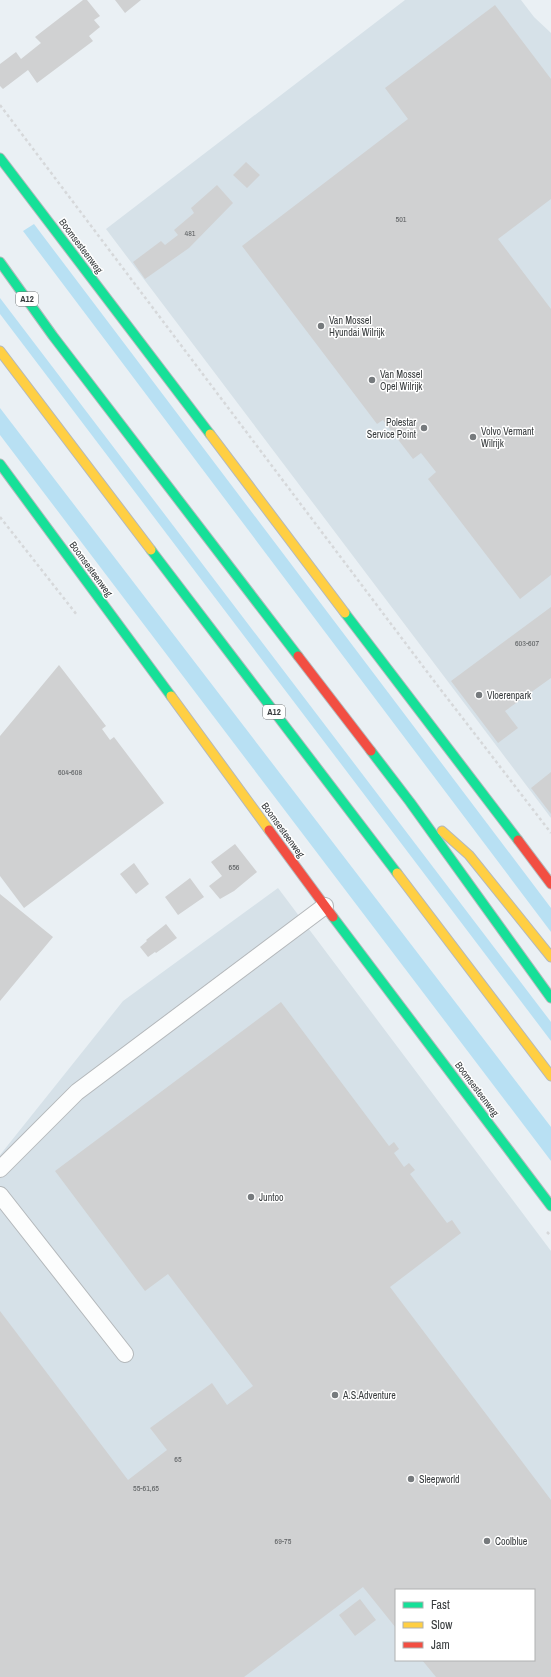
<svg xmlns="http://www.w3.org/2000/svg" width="551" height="1677" font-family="'Archivo Narrow',sans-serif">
<rect width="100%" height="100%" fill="#eaf0f4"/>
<path fill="#d6e1e8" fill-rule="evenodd" d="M405,0H521L534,17L551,33V818L106,229Z
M278,888L551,1251V1677H0V1155L123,1001ZM396,1590H534V1660H396Z"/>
<path fill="#b8e0f3" d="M34,224L551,908V932L23,231Z
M0,298L551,1022V1041L0,314Z
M0,408L551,1127V1161L0,435Z"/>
<path fill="#d0d1d2" d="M83,0H87L100,16L94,20L100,27L89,36L93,41L37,83L28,70L3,89L0,86V64L16,52L21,59L41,43L35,37Z
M115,0H141L125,13Z
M495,5L551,79V199L498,239L551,309V575L520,599L428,479L436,472L421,453L413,459L383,420L377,424L242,246L408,119L385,88Z
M246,162L260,175L247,188L233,175Z
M217,185L233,203L189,248L145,279L133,262L161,241L165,245L178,235L174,230L194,213L191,208Z
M551,607V678L505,711L518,728L498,743L451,681Z
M59,665L106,726L102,729L110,740L114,737L164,803L24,908L0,876V736Z
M551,772V814L531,788Z
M235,844L257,872L234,891L220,899L209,886L222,876L211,862Z
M134,863L149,884L136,894L120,874Z
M190,878L204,897L178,915L165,897Z
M0,894L53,937L0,1001Z
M166,924L177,938L156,953L155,952L148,957L140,947L147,941L146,940Z
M281,1002L389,1146L394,1142L399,1149L394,1153L404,1167L409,1163L415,1170L410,1174L447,1223L452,1220L461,1233L390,1287L551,1500V1677H436L422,1660H534V1590H396V1628L363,1587L244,1677H0V1311L128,1480L167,1450L150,1428L212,1383L227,1405L253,1386L168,1274L145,1291L55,1171Z
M360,1599L376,1620L355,1636L339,1615Z"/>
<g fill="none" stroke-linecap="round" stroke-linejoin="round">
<defs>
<path id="lane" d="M0,1169L77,1092L325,906
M0,1195L125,1354"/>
<path id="fast" d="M0,158L210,434
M0,262L53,336L298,656
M0,464L171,696
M151,550L397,873
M345,613L518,840
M371,751L410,802L551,998
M333,917L551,1206"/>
<path id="slow" d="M0,351L151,550
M210,434L345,613
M171,696L269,830
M442,831L469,855L551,957
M397,873L551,1076"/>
<path id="jam" d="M298,656L371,751
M269,830L333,917
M518,840L551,884"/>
</defs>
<use href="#lane" stroke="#b4b8bb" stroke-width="18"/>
<use href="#fast" stroke="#b4b8bb" stroke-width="11"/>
<use href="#slow" stroke="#b4b8bb" stroke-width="11"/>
<use href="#jam" stroke="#b4b8bb" stroke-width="11"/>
<path stroke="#d6d8da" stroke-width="2.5" stroke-dasharray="3 3" stroke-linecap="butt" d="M0,105L431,677L551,833
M0,517L77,615
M547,1232L551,1236"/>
<use href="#lane" stroke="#fcfdfd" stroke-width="16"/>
<use href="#fast" stroke="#16e098" stroke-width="9"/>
<use href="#slow" stroke="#ffcf43" stroke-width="9"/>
<use href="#jam" stroke="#f24e42" stroke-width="9"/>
</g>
<g fill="#767a7d" stroke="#fff" stroke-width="1.5">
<circle cx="321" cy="326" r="4"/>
<circle cx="372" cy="380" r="4"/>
<circle cx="424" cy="428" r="4"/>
<circle cx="473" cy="437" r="4"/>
<circle cx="479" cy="695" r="4"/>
<circle cx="251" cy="1197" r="4"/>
<circle cx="335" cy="1395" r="4"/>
<circle cx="411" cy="1479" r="4"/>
<circle cx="487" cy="1541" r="4"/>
</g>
<g text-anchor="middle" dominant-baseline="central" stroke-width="3" stroke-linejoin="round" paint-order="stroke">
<g font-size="8" fill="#5d6062">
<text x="401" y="219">501</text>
<text x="190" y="233">481</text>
<text x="527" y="643">603-607</text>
<text x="70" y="772">604-608</text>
<text x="234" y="867">656</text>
<text x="178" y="1459">65</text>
<text x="146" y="1488">55-61,65</text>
<text x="283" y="1541">69-75</text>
</g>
<g fill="#fff" stroke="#737677" stroke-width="1">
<rect x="16" y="292" width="22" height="14" rx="3"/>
<rect x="263" y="705" width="22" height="14" rx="3"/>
</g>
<g font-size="9" font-weight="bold" fill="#373b3d">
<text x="27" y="299">A12</text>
<text x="274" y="712">A12</text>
</g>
<g font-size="10" fill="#373b3d" stroke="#fff">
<text transform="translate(81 246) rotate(53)">Boomsesteenweg</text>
<text transform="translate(91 569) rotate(54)">Boomsesteenweg</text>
<text transform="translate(283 830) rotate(54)">Boomsesteenweg</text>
<text transform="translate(477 1089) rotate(53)">Boomsesteenweg</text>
</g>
<g font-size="10" fill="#373b3d" stroke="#fff" text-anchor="start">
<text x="329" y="320">Van Mossel<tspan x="329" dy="12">Hyundai Wilrijk</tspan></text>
<text x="380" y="374">Van Mossel<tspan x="380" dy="12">Opel Wilrijk</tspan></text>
<text x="416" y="422" text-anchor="end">Polestar<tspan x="416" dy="12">Service Point</tspan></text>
<text x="481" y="431">Volvo Vermant<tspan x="481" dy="12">Wilrijk</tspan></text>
<text x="487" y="695">Vloerenpark</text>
<text x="259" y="1197">Juntoo</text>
<text x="343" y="1395">A.S.Adventure</text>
<text x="419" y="1479">Sleepworld</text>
<text x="495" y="1541">Coolblue</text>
</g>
</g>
<rect x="395" y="1589" width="140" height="72" fill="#ffffff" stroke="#afb1b1"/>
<rect x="403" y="1602" width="20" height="6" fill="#16e098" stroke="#afb1b1"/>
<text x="431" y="1609" font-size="12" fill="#373b3d">Fast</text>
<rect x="403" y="1622" width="20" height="6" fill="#ffcf43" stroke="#afb1b1"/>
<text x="431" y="1629" font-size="12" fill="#373b3d">Slow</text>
<rect x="403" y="1642" width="20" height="6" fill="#f24e42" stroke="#afb1b1"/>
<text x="431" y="1649" font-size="12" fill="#373b3d">Jam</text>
</svg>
